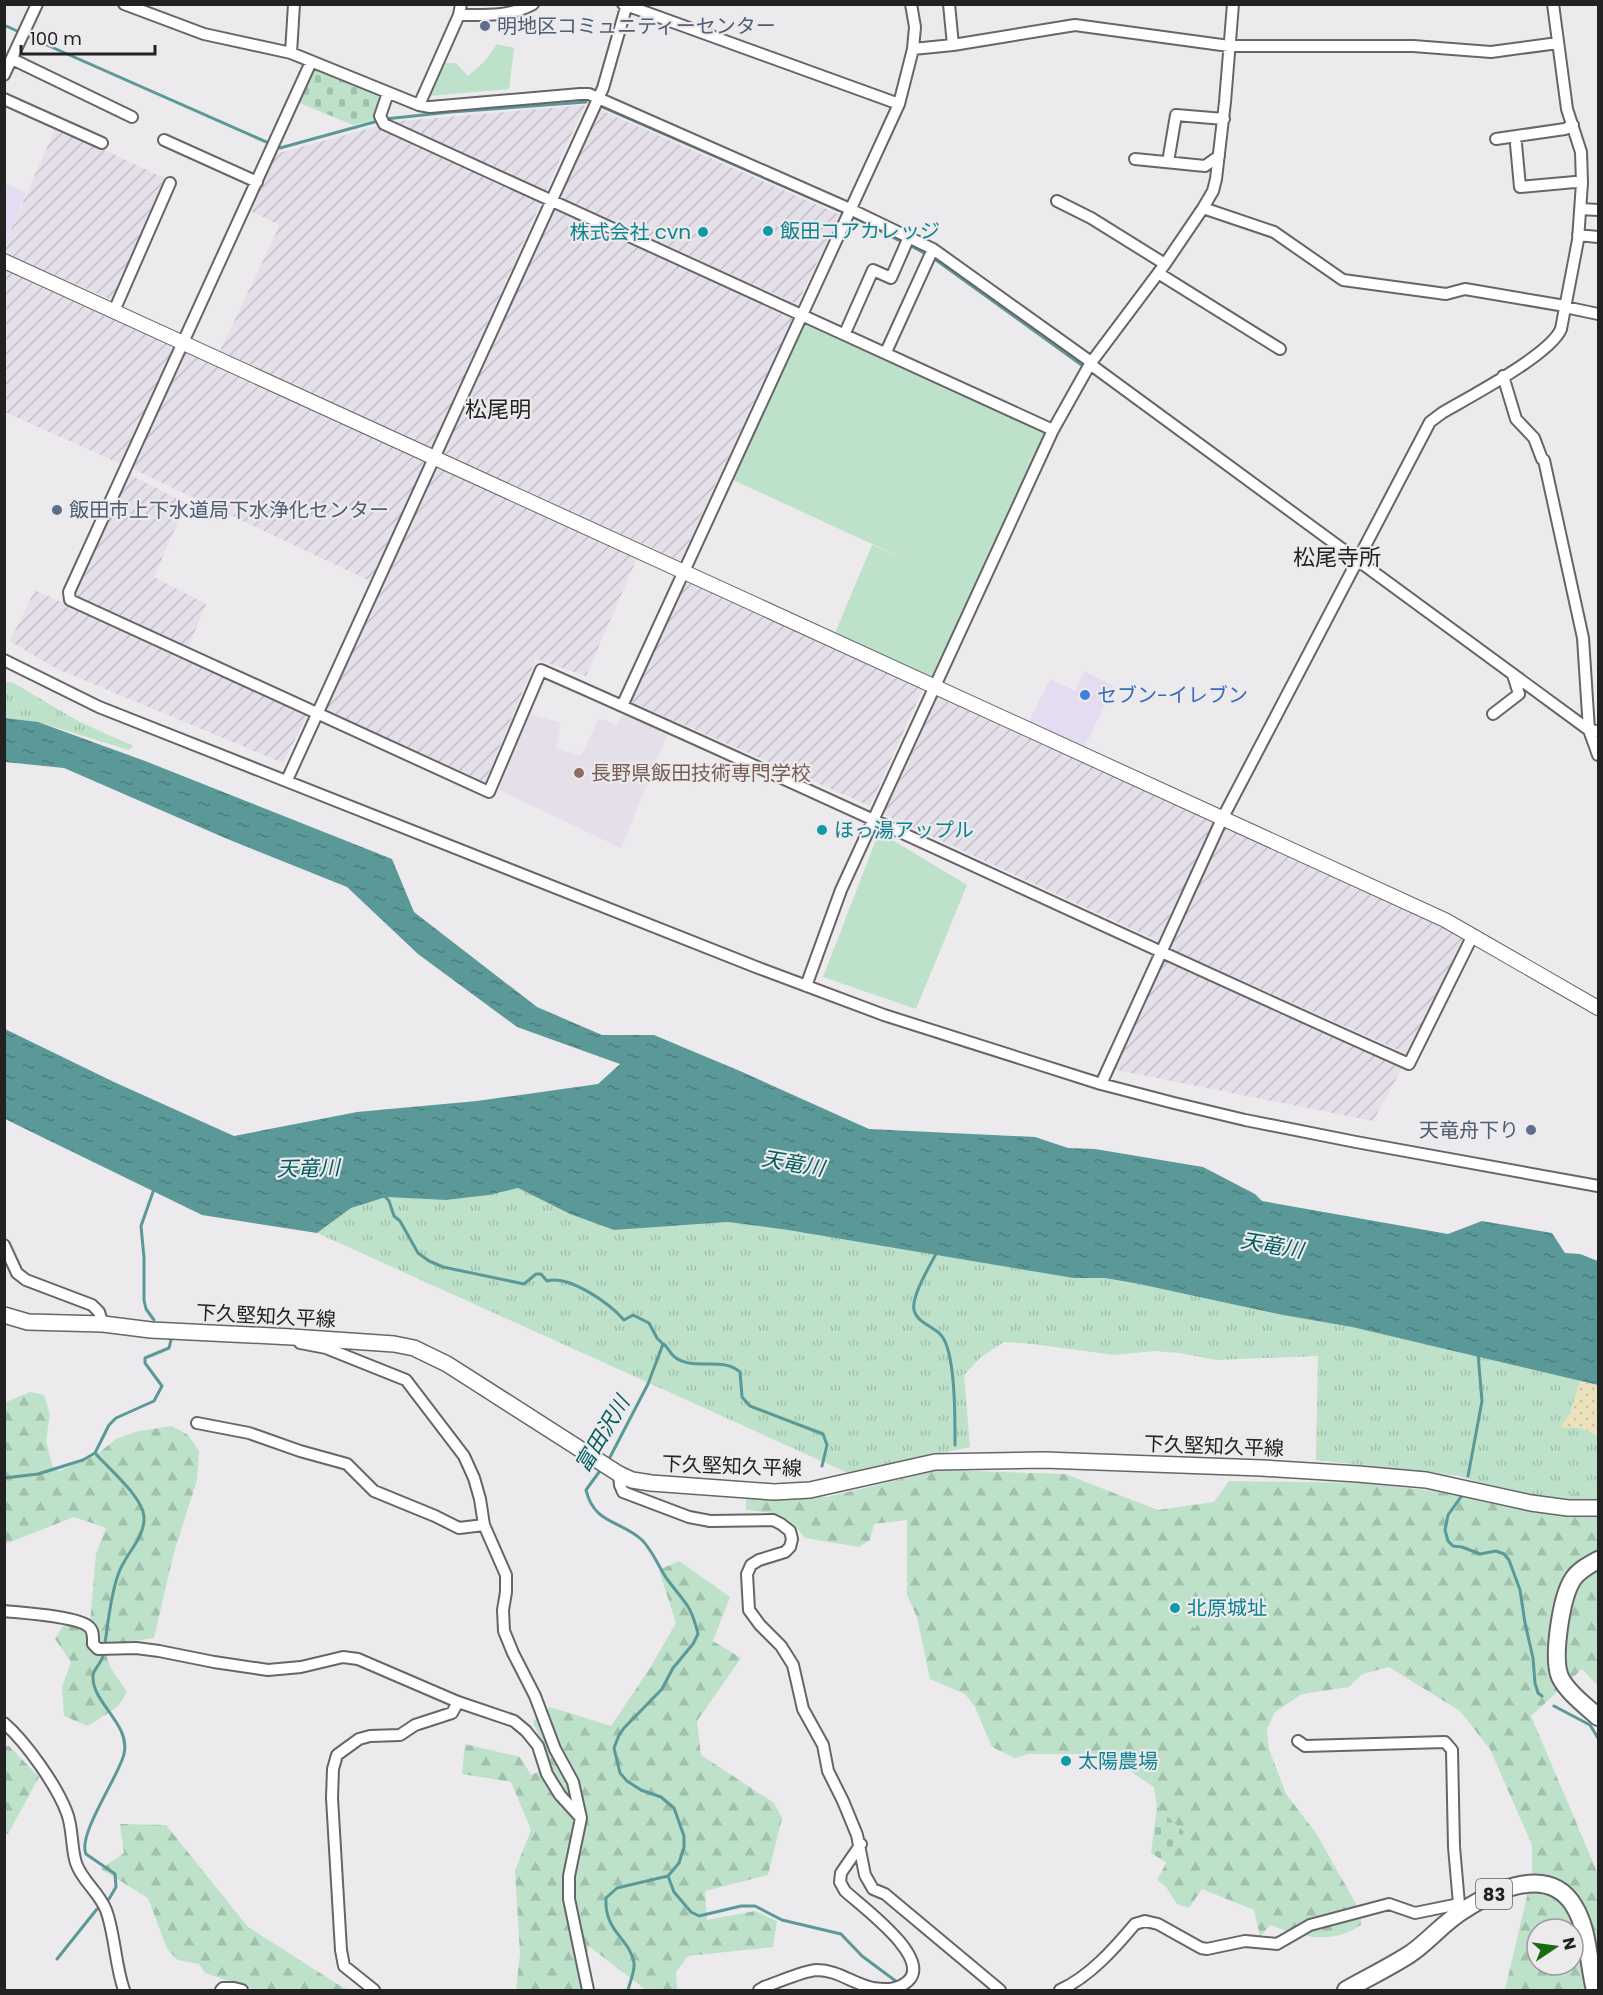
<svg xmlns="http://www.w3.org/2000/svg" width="1603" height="1995" font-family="Poppins,'Noto Sans JP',sans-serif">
<defs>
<pattern id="industrial-furrows" width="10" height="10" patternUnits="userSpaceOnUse" patternTransform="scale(1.5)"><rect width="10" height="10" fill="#e4dfe9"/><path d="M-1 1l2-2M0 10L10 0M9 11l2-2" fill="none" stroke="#c3bfc8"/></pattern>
<pattern id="grass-tufts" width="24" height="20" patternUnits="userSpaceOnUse" patternTransform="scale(1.5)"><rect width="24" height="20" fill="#bde1c9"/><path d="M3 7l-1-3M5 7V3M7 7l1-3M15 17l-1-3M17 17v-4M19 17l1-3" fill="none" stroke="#a2c1ac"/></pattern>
<pattern id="forest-firs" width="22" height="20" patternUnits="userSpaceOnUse" patternTransform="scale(1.5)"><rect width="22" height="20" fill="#bde1c9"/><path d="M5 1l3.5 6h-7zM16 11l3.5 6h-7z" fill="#a2c1ac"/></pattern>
<pattern id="sand-dots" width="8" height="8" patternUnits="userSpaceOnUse" patternTransform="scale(1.5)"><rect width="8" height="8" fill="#ebe1bc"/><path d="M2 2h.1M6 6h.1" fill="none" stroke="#c9c1a1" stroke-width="1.8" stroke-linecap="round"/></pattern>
<pattern id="cemetery-stones" width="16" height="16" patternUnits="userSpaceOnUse" patternTransform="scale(1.5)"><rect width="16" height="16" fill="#bde1c9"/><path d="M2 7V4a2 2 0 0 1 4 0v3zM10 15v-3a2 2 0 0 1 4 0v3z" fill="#a2c1ac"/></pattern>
<pattern id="water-ripples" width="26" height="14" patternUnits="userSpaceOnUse" patternTransform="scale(1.5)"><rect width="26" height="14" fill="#5b9999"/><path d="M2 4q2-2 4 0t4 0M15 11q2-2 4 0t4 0" fill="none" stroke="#4b7c7c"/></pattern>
</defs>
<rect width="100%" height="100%" fill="#eceaed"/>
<path fill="#e4ddf2" d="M5,183L26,193L5,243Z
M1084,671L1114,686L1083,750L1028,723L1050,679L1075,691Z"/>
<path fill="url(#industrial-furrows)" d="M585,105L546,190L390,122Z
M596,108L840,215L797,304L557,196Z
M379,126L541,202L432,449L220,351L280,225L248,210L275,154Z
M56,127L164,178L112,300L5,254V243Z
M553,206L793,317L680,561L441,452Z
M5,265L177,344L123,465L5,412Z
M185,347L429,460L370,581L131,468Z
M437,463L638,556L586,676L536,659L485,782L325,710Z
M128,474L186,503L154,577L206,604L188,648L73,595Z
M686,578L923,688L870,806L629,701Z
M35,590L307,716L283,763L55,668L10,641Z
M937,693L1214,820L1158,941L881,813Z
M1223,825L1465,935L1407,1054L1167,947Z
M1162,957L1403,1066L1373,1121L1112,1069Z"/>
<path fill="#e4dfe9" d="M527,713L561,723L556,748L581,756L599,718L617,725L623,714L667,734L621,848L499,790Z"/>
<path fill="url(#grass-tufts)" d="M5,682H12L78,721L133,746L129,750L38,722L5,718Z
M518,1188L570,1214L614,1230L728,1222L788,1230L1073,1278H1105L1139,1284L1283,1315L1352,1327L1554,1373L1580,1381L1571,1411L1561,1428H1581L1598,1436V1488L1548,1500L1512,1493L1459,1476L1316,1460L1318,1356L1216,1360L1180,1353L1154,1351L1114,1355L1033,1344L1004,1342L980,1358L964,1375L970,1447L848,1473L317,1233L351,1208L386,1197L446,1200L489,1195Z"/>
<path fill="url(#forest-firs)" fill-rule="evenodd" d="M30,1392L44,1395L50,1414L46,1441L53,1468L59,1471L95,1456L116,1439L139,1431L172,1426L188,1435L199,1451L197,1480L173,1556L154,1638L103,1645L110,1667L127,1692L116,1708L88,1726L64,1716L62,1687L71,1662L55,1639L63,1626L90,1623L96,1554L106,1528L74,1517L5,1544L4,1403Z
M940,1470L1065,1474L1158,1510L1214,1502L1229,1481L1362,1483L1433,1491L1525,1509L1548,1500L1598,1488V1686L1582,1669L1531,1716L1598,1874L1596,1990H1505L1532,1875V1845L1490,1749L1460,1711L1389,1667L1362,1674L1349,1687L1302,1694L1275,1712L1267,1729L1269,1749L1286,1794L1316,1833L1360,1911L1361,1925C1331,1946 1301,1936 1270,1925L1260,1937L1254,1910L1202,1889L1189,1908L1177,1904L1166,1887L1157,1880L1183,1832L1157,1807L1154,1787C1135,1775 1102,1747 1080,1754H1028L1015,1758L992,1747L975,1707L965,1694L930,1679L917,1617L907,1595V1520L874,1524L870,1540L859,1547L805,1538C784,1510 779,1514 746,1510V1497H827ZM1537,1929H1573V1965H1537Z
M679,1561L730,1597L713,1641L741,1658L697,1721L701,1755L774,1803L782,1818L768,1875L705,1891L707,1920L755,1911L777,1921L773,1947L688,1956L676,1972L677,1990H646L589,1946L584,1973L588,1990H516L520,1954L515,1871L531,1830L511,1782L462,1774L465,1744L520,1757L531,1775L552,1766L533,1722L550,1707L611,1726L650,1668L676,1623L659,1570Z
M4,1746H9L39,1777L8,1834H4Z
M120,1824L166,1825L248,1927L342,1987L351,1990H256L205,1973L199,1964L178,1960L167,1949L148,1898L101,1869L124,1853Z"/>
<path fill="url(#sand-dots)" d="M1580,1381L1598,1385V1436L1581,1428H1560L1571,1411Z"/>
<path fill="url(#cemetery-stones)" d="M316,68L384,97L377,119L353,125L297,102L312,70Z
M1157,1807L1184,1832L1167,1863L1151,1853Z"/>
<path fill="#bde1c9" d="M497,44L514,48L509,89L430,96L427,93L441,63H456L468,76L485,61Z
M805,322L1046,431L935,676L928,678L835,633L872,545L907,560L733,480Z
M879,832L967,885L916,1009L823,977Z
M1203,1595L1214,1598L1215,1602L1201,1616L1195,1629L1180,1616L1165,1608L1164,1605C1170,1602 1174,1605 1179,1602C1187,1599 1194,1599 1203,1595Z"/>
<path fill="url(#water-ripples)" d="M5,718L38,722L145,761L392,859L414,912L537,1007L602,1035H654L740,1071L869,1129L1035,1137L1068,1148L1095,1149L1203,1167L1255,1194L1262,1201L1448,1234L1482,1221L1552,1233L1565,1253L1580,1254L1598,1261V1385L1352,1327L1283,1315L1139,1284L1105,1278H1073L788,1230L728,1222L614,1230L570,1214L518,1188L489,1195L446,1200L386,1197L351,1208L317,1233L202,1215L5,1119V1029L114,1082L234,1136L357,1112L477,1101L598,1084L620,1064L517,1027L418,954L347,887L225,838L64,768L5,762Z"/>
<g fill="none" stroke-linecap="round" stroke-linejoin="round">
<path stroke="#5b9999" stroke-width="3" d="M4,25L17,31
M31,38L280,148L378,121
M600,106L845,213
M385,119L451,112L586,102
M851,216L900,241
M913,247L926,254
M936,260L1083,366
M154,1189L141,1226L144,1258V1300L146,1309L154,1320
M383,1194L389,1201L394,1216L400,1221L418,1253L429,1261L443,1267L524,1284L536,1274H541L547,1281C569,1274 610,1304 624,1320L633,1315L649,1323L657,1338L663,1344L648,1384L608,1461
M938,1250C931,1264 911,1296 914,1310C917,1323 933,1326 941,1335C956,1352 955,1421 955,1445
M664,1344C668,1348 671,1355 676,1358C695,1371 722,1356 740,1372L742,1397L750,1406L823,1434L827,1445L822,1466
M95,1453C108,1468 143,1497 144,1517C145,1539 124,1555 118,1575C109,1600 108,1629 103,1655C102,1663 94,1668 93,1675C91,1703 131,1723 124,1754C119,1776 77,1835 86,1854L115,1874L116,1887L109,1899
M602,1468L586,1490C594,1524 620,1520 642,1540C653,1551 658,1566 667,1579C684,1602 691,1604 698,1634L693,1644L673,1668L662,1689L624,1728L619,1735L614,1748L620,1773L627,1781L641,1790L661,1797L674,1808L684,1836V1847L679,1863L668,1876L617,1888L606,1898C604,1932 630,1938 634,1963C635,1971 630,1982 628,1990
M1468,1476L1482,1401L1478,1354
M4,1478L38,1474L83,1460L95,1453L109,1425L116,1418L154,1401L162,1386L145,1363V1358L169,1348L171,1340L167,1335
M1463,1494L1448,1515L1445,1530L1448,1541L1453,1546L1462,1547L1480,1554L1496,1551L1504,1554L1509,1560L1520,1590L1525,1623L1533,1658L1535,1683L1538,1693L1542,1696
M1554,1706L1590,1725L1598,1738
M668,1876L674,1892L691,1912L699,1916L741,1906H755L782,1920L841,1934L862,1956L897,1982
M57,1959L97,1909"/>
<defs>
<path id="minor" d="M124,4L204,34L291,53L419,105L430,107L580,94H589L598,98L850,209L933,249L1091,362
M623,4L899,104
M949,4L953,45
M459,15C485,15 509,17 533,4
M913,49L953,45L1075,25L1229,46H1413L1491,52L1558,43
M291,53L294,4
M12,59L132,117
M311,62L69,592L70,600L489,792L541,670C832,798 1119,935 1409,1064L1473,935
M4,75L37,4
M388,93L380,116L384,124L1053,430
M4,99L102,143
M419,105L459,15L461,4
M1496,139L1565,129L1573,125
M164,140L257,182
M1516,144L1520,187L1575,182L1582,183
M1135,159L1205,166L1219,156
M1168,162L1176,115L1224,119
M1057,201L1091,218L1165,264
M1203,208L1274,232L1343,280L1446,294L1465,289L1565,306
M1581,209L1598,210
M1578,235L1598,237
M1158,273L1280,349
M1565,307L1598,314
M114,311L170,183
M845,333L873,270L891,278L909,237
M886,352L933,249
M1090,364L1589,730L1598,731
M1503,376L1516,419L1534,438L1542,459L1544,460L1583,638L1589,730L1598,755
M4,660L99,707L756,967L884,1015L1101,1084L1174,1103L1245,1120L1356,1142L1598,1186
M622,706L899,104L913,49L915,27L911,4
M1493,714L1519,694L1513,675
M287,780L603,88L627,4
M806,986L841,890L1053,430L1090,364L1165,264L1203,208L1213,191L1216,179L1225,102L1233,4
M1101,1084L1222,819L1430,422L1442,413C1469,397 1550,355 1561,329L1578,240L1582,183L1581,152L1567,109L1553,4
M4,1245L17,1273L26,1280L92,1305L99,1312L103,1324
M300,1343L326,1348L406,1380L464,1456L474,1478L480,1499L484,1525L506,1575V1592L503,1610L504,1631L513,1653L535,1696L555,1749L573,1782L581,1818L569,1876V1899L588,1990
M197,1423L249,1433L300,1451L347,1464L374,1491L435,1516L459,1528L484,1525
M619,1474L620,1485L623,1492L689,1517L710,1521L773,1520L781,1524L790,1531L792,1539L790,1547L785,1552L759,1560L751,1565L747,1574L749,1610L760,1625L781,1646L793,1665L803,1709L823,1745L828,1771L843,1801L857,1835L865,1875L873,1889L885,1894L1000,1990
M4,1611C23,1613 75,1616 88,1626C94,1630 93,1638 93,1644L98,1649L136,1648L159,1651L214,1662L268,1670L301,1667L343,1657L358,1659L458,1702L514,1721L526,1731L538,1746L547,1774L560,1795L580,1817
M4,1723C26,1742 57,1786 67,1813C73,1829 71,1847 76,1863C82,1881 99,1892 106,1910C115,1934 115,1965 124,1990
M1298,1741L1305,1746L1445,1742L1452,1750L1454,1847L1459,1904L1462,1910
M221,1990L223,1988H234L242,1990
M374,1990L344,1966L341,1950L332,1798L333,1769L337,1755L359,1739L370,1736L400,1735L415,1725L452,1713L458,1702
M759,1990L764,1987C779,1982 802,1971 817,1970C838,1970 853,1984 873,1988C886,1990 898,1990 908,1981C933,1958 861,1906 845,1891L840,1882L841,1873L861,1844
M1060,1990C1089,1977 1114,1949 1135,1924L1145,1921L1158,1924L1201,1948L1207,1949L1245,1941L1277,1944L1310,1925L1389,1904L1415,1913L1459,1904"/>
<path id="tertiary" d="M4,261L1445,920L1598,1008"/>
<path id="secondary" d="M4,1315L28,1322L103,1324L151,1330L292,1337L394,1344L414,1348L447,1364L619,1474L632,1480L651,1483L774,1492L810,1490L935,1462L1044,1460L1262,1468L1358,1474L1426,1480L1531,1503L1568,1508H1598"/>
<path id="primary" d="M1598,1560C1589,1565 1579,1570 1573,1579C1561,1597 1552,1658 1560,1677C1568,1693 1586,1706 1598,1717
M1346,1990C1367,1978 1390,1967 1410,1954C1429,1941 1444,1922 1464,1910C1495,1890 1549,1864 1574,1906C1589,1930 1588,1963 1595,1990"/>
</defs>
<use href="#minor" stroke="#676568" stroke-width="14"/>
<use href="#tertiary" stroke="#676568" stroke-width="16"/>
<use href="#secondary" stroke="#676568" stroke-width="18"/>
<use href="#primary" stroke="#676568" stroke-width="20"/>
<use href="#minor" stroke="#fff" stroke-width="10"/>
<use href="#tertiary" stroke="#fff" stroke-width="14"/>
<use href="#secondary" stroke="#fff" stroke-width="15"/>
<use href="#primary" stroke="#fff" stroke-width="16"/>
</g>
<g fill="#5c6f8a" stroke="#eceaed" stroke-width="2">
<circle cx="485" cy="26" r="6"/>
<circle cx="57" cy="510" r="6"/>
<circle cx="1531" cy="1130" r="6"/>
</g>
<g fill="#0f9aa8" stroke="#eceaed" stroke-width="2">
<circle cx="768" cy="231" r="6"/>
<circle cx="703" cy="232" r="6"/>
<circle cx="822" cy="830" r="6"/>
<circle cx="1175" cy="1608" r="6"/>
<circle cx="1066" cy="1761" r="6"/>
</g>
<circle fill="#3f7fe0" stroke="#eceaed" stroke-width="2" cx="1085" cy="695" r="6"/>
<circle fill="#8d6e63" stroke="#eceaed" stroke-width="2" cx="579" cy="773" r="6"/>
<g text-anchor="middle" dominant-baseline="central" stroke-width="4.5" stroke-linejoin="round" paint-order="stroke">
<rect fill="#eceaed" stroke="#5f5e60" stroke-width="1.5" x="1476" y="1879" width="36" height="30" rx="4.5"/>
<g font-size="18" font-weight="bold" fill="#222223">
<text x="1494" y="1894">83</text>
</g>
<g font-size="20" fill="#4e5e75" stroke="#eceaed" text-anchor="start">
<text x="497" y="26">明地区コミュニティーセンター</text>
<text x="69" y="510">飯田市上下水道局下水浄化センター</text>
<text x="1519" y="1130" text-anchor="end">天竜舟下り</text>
</g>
<g font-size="20" fill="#0d838f" stroke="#eceaed" text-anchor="start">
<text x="780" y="231">飯田コアカレッジ</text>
<text x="691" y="232" text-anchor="end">株式会社 cvn</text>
<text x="834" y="830">ほっ湯アップル</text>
<text x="1187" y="1608">北原城址</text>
<text x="1078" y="1761">太陽農場</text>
</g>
<g font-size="20" fill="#366cbe" stroke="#eceaed" text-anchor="start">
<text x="1097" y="695">セブン-イレブン</text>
</g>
<g font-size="20" fill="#785e54" stroke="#eceaed" text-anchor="start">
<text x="591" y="773">長野県飯田技術専門学校</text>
</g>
<g font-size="20" fill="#222223" stroke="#eceaed">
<text transform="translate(266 1316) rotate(3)">下久堅知久平線</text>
<text transform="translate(1214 1446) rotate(2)">下久堅知久平線</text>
<text transform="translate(732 1466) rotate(2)">下久堅知久平線</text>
</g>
<g font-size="21" font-style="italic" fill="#005e5f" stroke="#eceaed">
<text transform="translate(793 1163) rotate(10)">天竜川</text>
<text transform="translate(308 1168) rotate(-1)">天竜川</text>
<text transform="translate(1272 1245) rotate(10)">天竜川</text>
<text transform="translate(602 1434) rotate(-59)">富田沢川</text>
</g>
<g font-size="22" fill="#222223" stroke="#eceaed">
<text x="498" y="409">松尾明</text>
<text x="1337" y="557">松尾寺所</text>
</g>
</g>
<rect width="1603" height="1995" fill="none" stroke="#222223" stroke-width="12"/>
<g transform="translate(1555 1947) rotate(77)"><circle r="28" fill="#eceaed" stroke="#9b9a9c" stroke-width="1.5"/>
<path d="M0-4.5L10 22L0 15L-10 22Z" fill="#1a6b10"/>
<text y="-9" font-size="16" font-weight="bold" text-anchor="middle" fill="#222223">N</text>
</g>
<path d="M21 45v9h134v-9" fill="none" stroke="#222223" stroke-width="3"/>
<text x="30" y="45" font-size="18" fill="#222223" stroke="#eceaed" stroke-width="4.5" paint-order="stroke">100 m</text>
</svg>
